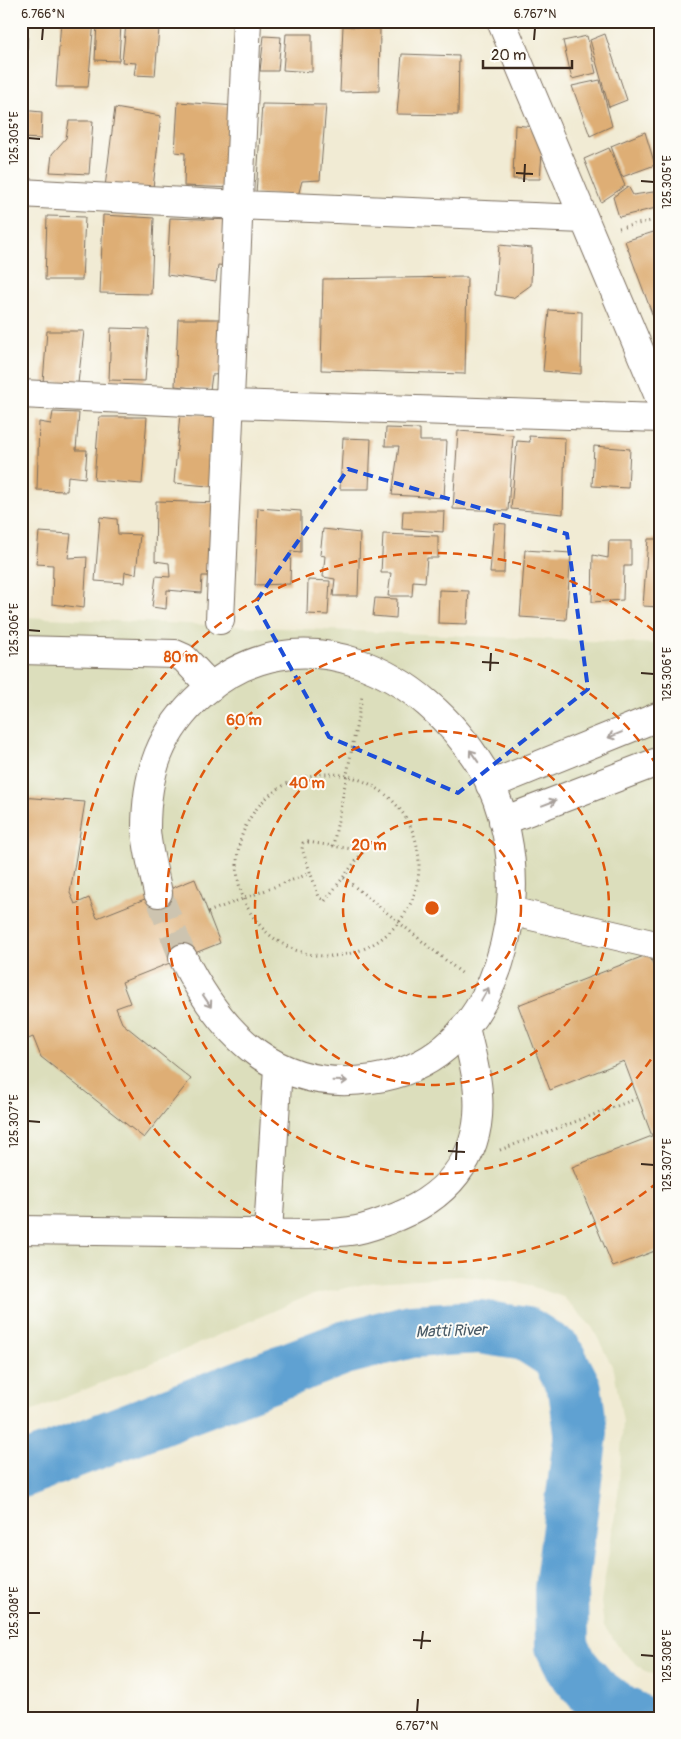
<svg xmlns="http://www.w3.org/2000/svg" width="681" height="1739" font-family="Pangolin,sans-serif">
<rect width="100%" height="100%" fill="#fdfcf7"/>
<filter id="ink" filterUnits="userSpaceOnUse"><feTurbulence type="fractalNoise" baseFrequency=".02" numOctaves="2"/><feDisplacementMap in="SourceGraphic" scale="10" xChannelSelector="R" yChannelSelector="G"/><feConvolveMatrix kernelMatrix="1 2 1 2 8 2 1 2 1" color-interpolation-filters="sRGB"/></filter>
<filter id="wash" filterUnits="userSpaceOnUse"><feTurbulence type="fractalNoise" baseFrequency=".0096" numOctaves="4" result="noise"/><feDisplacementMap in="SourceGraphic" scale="20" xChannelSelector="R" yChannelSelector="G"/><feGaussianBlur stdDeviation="1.12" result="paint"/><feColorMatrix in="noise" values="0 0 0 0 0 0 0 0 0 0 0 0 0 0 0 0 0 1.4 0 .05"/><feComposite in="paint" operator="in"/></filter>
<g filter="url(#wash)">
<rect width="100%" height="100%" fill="#f1ebd4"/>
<path fill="#dcdebc" d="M21,617L660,644V1677L643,1670L621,1650L604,1626L601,1602L618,1495L623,1422L614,1370L592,1327L563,1297L522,1283L461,1276L374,1282L308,1296L184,1350L21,1415Z"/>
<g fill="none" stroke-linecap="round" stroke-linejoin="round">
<path stroke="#5ea1d2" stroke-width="54" d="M21,1471L344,1348L411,1331L480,1327L526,1334L557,1354L575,1389L581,1432L561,1590L562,1646L572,1667L593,1692L620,1712L633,1718"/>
</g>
<g id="blocks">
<path fill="#deae75" d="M61,21H94L88,87H56Z
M21,23H28L27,62L21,61Z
M97,23H121L119,61L95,60Z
M126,24L159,28L155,76L134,75L136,63L122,62Z
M343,26L380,29L379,91L340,92Z
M286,34H312V72L283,70Z
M605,34L627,100L609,107L590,40Z
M264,36L281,37L278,71H260Z
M587,36L596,73L572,79L563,41Z
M402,54L459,56L458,115L397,114Z
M600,80L612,126L590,136L572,86Z
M178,102L237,106L234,188L184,186L185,153L175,152Z
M262,104L326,105L320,180L302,181L298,196L256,194Z
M115,108L161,116L153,188L105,187Z
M21,110L42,112L41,139L21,138Z
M69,121H93L89,174L50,172L52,154L66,138Z
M515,125L544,128L540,179H513Z
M645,132L655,165L622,177L611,146Z
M609,148L625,186L601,202L584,159Z
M628,186L633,195L660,191V207L619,217L613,197Z
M103,215L154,218L151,294L100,293Z
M47,216L85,217L82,280H45Z
M170,218L234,220L230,266L218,265L216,282L167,275Z
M660,230V335L625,241Z
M499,245L532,248L531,285L513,298L495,295Z
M467,277L465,374L321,370L323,279Z
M549,310L582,312L581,374L543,371Z
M178,319H229L227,374L212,375L210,390L175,386Z
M111,328L149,329L145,381L109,380Z
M47,331H84L78,383L43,382Z
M53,412L79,413L76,450H87L85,478L68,476L67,491L37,490L39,422L51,424Z
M180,413L225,416L220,487L174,483Z
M99,417H147L142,484L94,480Z
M386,428L420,429V441H447L444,498L392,495L399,446H385Z
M458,431L513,435L508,511L453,509Z
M529,436L565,438L563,514L511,509L517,441L530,442Z
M343,438L371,439L369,489H340Z
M594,446L630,449L628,488L592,486Z
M156,501L221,503L217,576H202L201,593L167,590L166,609L152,607L156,576L170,577L169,563L155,561Z
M258,508L301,511V552L291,551L290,584L255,585Z
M403,511H444L443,532L402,529Z
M100,517L117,519L118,534L140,535L136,574L125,572L124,583L95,581Z
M494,523L506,524L504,573H490Z
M323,529L360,533L358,596H333L335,579L323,577L325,556L320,555Z
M39,532L71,534L68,558L87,557L84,608L52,604L53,565L36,564Z
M383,534L438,536V558H427L425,582L413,581L412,596H388L391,573H381Z
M648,539H660V607L643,606Z
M609,541H631V566H624L623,600L592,602L593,555L608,558Z
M525,550L571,553L566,620L520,617Z
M308,580L330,581L328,615L307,614Z
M439,590L469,591L467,624L438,623Z
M375,598L397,599L396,618L373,616Z
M21,797L85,802L70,893L75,904L89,898L97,918L195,879L220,943L122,982L130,1003L116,1008L122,1023L191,1079L144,1138L41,1057L33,1037L21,1042Z
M649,954L660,983V1249L613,1267L572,1167L652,1136L624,1061L550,1090L518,1005Z"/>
</g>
</g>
<g filter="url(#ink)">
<use href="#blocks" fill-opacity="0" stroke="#7b6e5e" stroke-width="1"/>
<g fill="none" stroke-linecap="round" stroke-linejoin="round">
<path stroke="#cdc4b0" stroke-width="28" stroke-dasharray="28 14" stroke-linecap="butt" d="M158,893L183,958"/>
<defs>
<path id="minor" d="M501,21L660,399
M21,193L239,205L584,219
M21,394L230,404L660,418
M220,620L247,21
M21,650L175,654L184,658L211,687
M490,785L660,716
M503,821L660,761
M158,893C154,873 147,850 146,829C146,773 160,731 203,693C300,609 424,671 482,768C505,806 515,860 511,905C506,956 487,1012 446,1047C425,1065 400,1075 372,1079C278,1093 222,1036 183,958
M510,911L660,946
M21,1230L308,1234C322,1233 336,1233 350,1231C362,1230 375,1225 386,1221C445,1200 483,1159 478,1094C477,1071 470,1049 465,1027
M268,1233L278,1067"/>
</defs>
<use href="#minor" stroke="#7b6e5e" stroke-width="30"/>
<path stroke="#7b6e5e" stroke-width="3" stroke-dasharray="1 4" stroke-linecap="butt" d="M619,228L660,219
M237 865a91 91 0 1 1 182 0a91 91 0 1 1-182 0Z
M308,842L358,850L362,853L325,901L319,897L302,849L303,843Z
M333,846L362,697
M344,878L464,975
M208,912L311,873
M500,1150L638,1098"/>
<use href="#minor" stroke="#fff" stroke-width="28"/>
</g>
<defs><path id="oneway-shaft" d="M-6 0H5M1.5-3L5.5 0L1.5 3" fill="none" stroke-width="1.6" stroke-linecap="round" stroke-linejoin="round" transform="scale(1.25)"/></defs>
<g stroke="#a79f9a">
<use href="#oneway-shaft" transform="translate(615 735) rotate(158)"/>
<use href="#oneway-shaft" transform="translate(474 756) rotate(-125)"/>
<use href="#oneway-shaft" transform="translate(549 803) rotate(-21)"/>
<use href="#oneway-shaft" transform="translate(485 994) rotate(-60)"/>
<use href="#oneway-shaft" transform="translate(207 1001) rotate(56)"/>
<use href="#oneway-shaft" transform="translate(340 1081) rotate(1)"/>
</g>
</g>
<path fill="none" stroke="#1d4ed8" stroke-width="4" stroke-dasharray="10 6" stroke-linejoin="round" d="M348,469L567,534L588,689L458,793L329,737L255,603Z"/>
<path fill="none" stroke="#3b2a1e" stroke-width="2" d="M42,40L43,28M534,40L535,28M28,138L40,139M516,173L533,174M641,181L654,182M524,182L525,164M28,630L40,631M482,662L499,663M490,671L491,653M641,673L654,674M28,1121L40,1122M448,1151L465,1152M456,1160L457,1142M641,1164L654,1165M28,1613H40M413,1640L431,1641M421,1649L423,1631M641,1655L654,1656M417,1712L418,1699"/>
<g fill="none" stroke="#df570d" stroke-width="2.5" stroke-dasharray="9 6">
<circle cx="432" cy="908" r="89"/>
<circle cx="432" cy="908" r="177"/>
<path d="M659 1047A266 266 0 1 1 659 769"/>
<path d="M658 1182A355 355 0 1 1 658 634"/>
</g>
<g text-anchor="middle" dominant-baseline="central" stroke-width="4" stroke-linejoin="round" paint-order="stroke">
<g font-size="16" font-style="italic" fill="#495a66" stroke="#fdfcf7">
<text transform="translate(451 1331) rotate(-2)">Matti River</text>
</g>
</g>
<circle cx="432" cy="908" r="8" fill="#df570d" stroke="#fdfcf7" stroke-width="2.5"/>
<g font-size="15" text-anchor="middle" font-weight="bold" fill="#df570d" stroke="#fdfcf7" stroke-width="4" stroke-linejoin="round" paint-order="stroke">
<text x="181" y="662">80 m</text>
<text x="244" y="725">60 m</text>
<text x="307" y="788">40 m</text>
<text x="369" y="850">20 m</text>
</g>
<rect width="681" height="1739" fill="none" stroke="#fdfcf7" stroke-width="55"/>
<path d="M483 60v8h89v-8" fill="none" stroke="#3b2a1e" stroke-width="2.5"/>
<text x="491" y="60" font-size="15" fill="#3b2a1e" stroke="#fdfcf7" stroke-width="4" paint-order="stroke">20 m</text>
<rect x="28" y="28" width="626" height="1684" fill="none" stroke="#3b2a1e" stroke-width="2"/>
<g font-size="12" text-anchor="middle" fill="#3b2a1e">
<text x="43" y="18">6.766°N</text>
<text x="535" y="18">6.767°N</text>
<text transform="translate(14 138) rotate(-90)" y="4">125.305°E</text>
<text transform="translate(667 182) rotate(-90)" y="4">125.305°E</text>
<text transform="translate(14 630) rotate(-90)" y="4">125.306°E</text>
<text transform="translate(667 674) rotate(-90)" y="4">125.306°E</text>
<text transform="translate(14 1121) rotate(-90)" y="4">125.307°E</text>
<text transform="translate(667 1165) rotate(-90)" y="4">125.307°E</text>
<text transform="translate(14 1613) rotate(-90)" y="4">125.308°E</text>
<text transform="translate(667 1656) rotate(-90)" y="4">125.308°E</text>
<text x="417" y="1730">6.767°N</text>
</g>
</svg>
